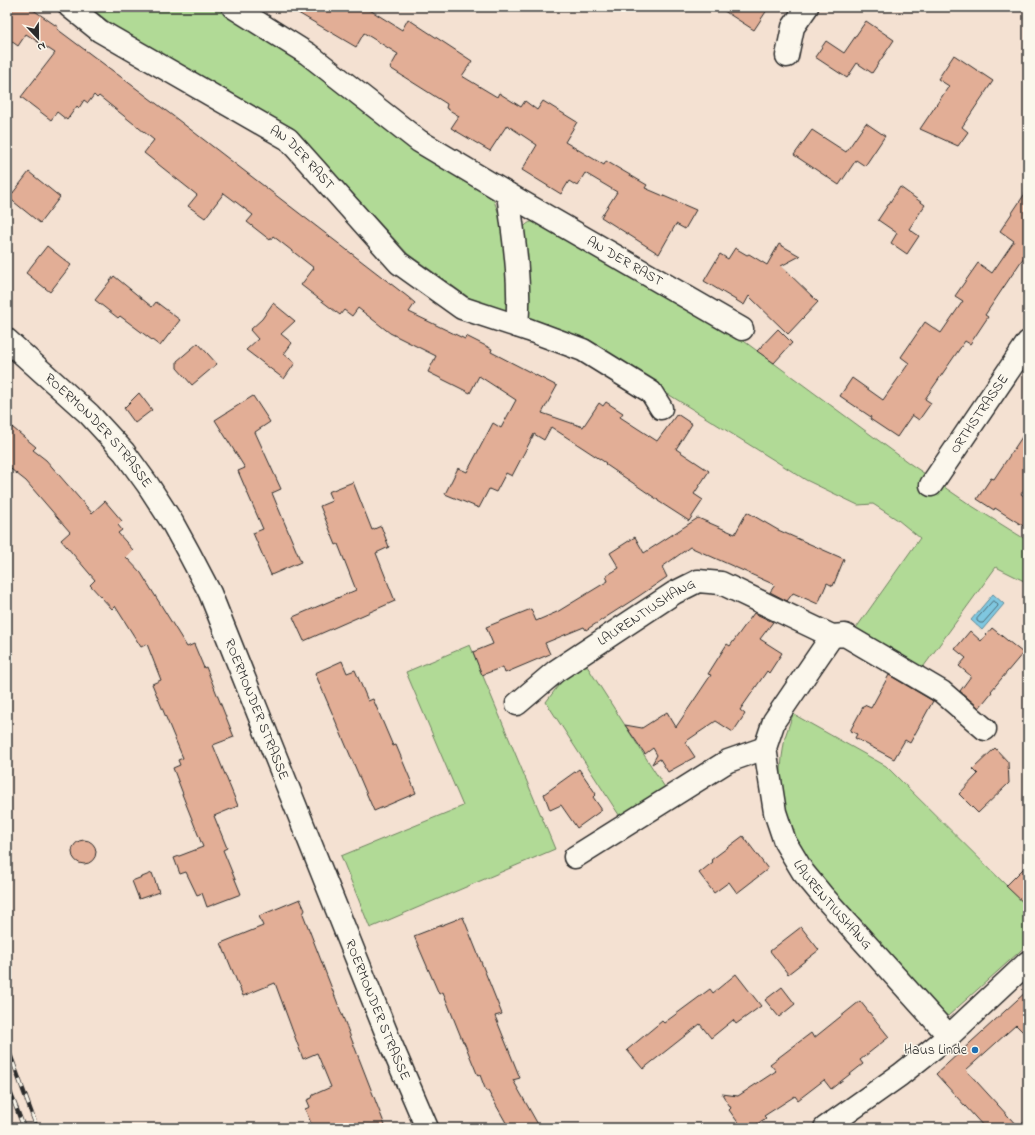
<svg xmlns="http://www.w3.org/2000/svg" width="1035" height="1135" font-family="'Indie Flower',sans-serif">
<rect width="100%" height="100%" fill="#f4e1d2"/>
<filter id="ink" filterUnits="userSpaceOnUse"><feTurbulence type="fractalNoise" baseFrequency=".025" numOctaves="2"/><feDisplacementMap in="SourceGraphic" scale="8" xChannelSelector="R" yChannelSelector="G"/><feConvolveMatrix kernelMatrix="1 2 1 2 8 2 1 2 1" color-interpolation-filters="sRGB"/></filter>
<g filter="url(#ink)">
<path fill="#b1da96" stroke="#6e8260" d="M90,7H218L303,61L478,187L494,201L499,214L524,227C529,221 533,221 541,222L737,336L909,463L972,506L1028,541V583L996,567L921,670L854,631L920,538L898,520L873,504L858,505L806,480L586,343L537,321L471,299L408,254L293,128L171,62L110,23Z
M470,645L555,849L370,928L341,856L463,806L406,672Z
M585,663L666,789L621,818L546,702L567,674Z
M793,714L886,766L1028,907V944L948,1016L942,1012L815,872L795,840L785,811L780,784L782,757L785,737Z"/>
<path fill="#7fc7e0" stroke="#5d8998" d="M993,594L1004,604L982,630L971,620Z"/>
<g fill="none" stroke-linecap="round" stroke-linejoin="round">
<path stroke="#4d6973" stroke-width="1" d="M993,601L997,603L998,606L983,623H980L977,621V619Z"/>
</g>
<path fill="#e2ae96" stroke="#2b2b2b" d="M7,7H29L58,27L57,29L173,116L408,297L415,303L409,312L465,339L466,336L492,349L491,352L557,386L542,413L583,427L599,403L603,406L606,402L623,413L620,417L657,441L677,414L692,424L676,449L709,471L694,494L703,500L689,521L658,501V500L605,464L606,463L551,427L544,440L534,434L512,476L506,473L496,492L489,489L479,508L445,494L458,468L467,472L493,423L501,428L516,400L479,376L470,393L428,372L436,356L390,333L358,308L352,316L344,310L340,315L301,285L314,268L273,236L270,240L247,222L253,215L224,193L205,218L188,206L197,195L144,153L154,140L99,96L97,98L94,95L88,103L84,100L79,108L77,106L67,120L57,112L51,120L21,97L55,53L26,34L18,46L7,38Z
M288,7H365L402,30L408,19L472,61L462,76L497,97L499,93L521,107L525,101L537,110L543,101L577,122L565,142L604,165L606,161L647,185L645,188L696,210L685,229L676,224L659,254L601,217L617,192L585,173L577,186L569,181L561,194L522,170L537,145L507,125L490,151L451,128L459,116L446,108L447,104L390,68L398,54L364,33L356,47Z
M718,7H769L754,30Z
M866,21L894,40L872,73L857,63L847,78L815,57L826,41L844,53Z
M954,55L993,81L962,127L968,132L958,146L920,129L949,86L938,79Z
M866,123L885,136L865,166L856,160L839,185L794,155L812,130L846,152Z
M29,172L60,197L40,223L9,198Z
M900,187L925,205L909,229L919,236L907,254L891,243L897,233L878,220Z
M1028,189V251L985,315L988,317L970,344L965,341L925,399L931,403L919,420L912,415L897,437L870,419L871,417L840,396L852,378L883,400L909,363L901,357L925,322L941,333L963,301L955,296L978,263L992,273L1014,241L1000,231Z
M779,244L800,256L781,266L818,302L788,334L749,296L744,305L704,281L720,254L728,259L735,248L747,255L749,254L767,265Z
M47,246L71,265L50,292L26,273Z
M114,276L152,307L156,302L180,320L160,346L120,316L118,318L95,300Z
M273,303L295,321L281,334L292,343L284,354L295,363L284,379L246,350L258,339L250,330L262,319Z
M778,329L792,343L774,363L757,351Z
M198,343L217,364L192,385L177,368V361Z
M139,393L152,410L135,423L124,408Z
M253,396L270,422L255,432L281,489L272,493L301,562L271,575L253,533L263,529L238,471L245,468L215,420Z
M7,423L36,447L33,450L46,460L92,513L105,501L122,521L118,525L122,530L118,533L133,550L126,557L141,573L187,647L194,644L204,668L206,667L234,737L213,745L238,806L214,816L227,848L223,850L241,894L207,907L202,893L197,895L186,872L180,874L174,858L203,847L182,794H183L173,768L180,765L178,760L183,758L152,684L161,680L147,644L141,647L115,606L112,609L90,585L95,580L61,540L70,532L26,481L7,466Z
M1028,428V484L1021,494L1028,499V529L995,508L994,510L977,499L991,478L994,479Z
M353,482L372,530L381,526L389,547L376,553L395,601L304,641L293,617L356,590L338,544L336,545L320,506L332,501L328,492Z
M747,512L778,530L844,559L833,586L827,583L818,604L793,593L787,601L770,592L775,585L690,547L662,567L667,577L639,596L586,630L584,627L545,643L550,654L505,673L503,667L482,675L473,652L493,644L486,627L531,609L536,621L557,612L608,581L606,576L619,568L610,553L635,537L644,553L698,518L735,534Z
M754,613L773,622L760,639L782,653L769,673L767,671L740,710L745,714L733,732L716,721L685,742L695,757L668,772L660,759L652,764L657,755L653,748L645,754L625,725L642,728L667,712L676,727L711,675L708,674L727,644L730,646Z
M992,628L1023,653L991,691L992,692L979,708L960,691L971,676L959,666L966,658L955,649L970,631L981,641Z
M342,661L347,673L355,670L368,701L373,699L393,746L396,745L416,793L374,811L315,673Z
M889,675L933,701L910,743L905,740L894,759L855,738L857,734L850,731L864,705L871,708Z
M995,748L1008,762L1009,783L978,813L959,794L978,774L973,769Z
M579,769L596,794L593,797L602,810L577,828L561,805L550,810L544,794Z
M743,836L768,869L737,893L729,882L714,893L699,873L713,862L711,860Z
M72 852a12 12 0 1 1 24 0a12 12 0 1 1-24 0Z
M1028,864V907L1006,886Z
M152,873L159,892L139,899L132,881Z
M300,899L305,910L303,914L386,1128H313L305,1109L310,1107L307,1100L312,1098L313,1095L331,1087L317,1053L303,1059L275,983L243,996L221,943L263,926L259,916Z
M463,917L502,1014L495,1016L520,1078L513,1080L540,1128H509L488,1091H486L480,1075L478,1076L464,1042H463L443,992L439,994L414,936Z
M801,927L819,950L788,974L770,951Z
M736,974L761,1006L736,1024L733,1020L711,1038L700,1024L643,1069L627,1050L662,1021L664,1023L710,989L713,993Z
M782,987L795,1004L779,1017L765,1000Z
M1028,990V1037L1016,1025L966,1070L1019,1128H985L936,1074Z
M860,1001L889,1037L860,1060L863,1064L831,1089L824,1080L798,1100L795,1096L764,1116L766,1118L751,1128H742L729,1110L731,1108L722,1094L738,1096L776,1071L770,1064L811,1033L814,1038Z"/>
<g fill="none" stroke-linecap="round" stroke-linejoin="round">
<defs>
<g id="minor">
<path id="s1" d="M70,7L100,31L288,139L399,263L462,308L529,330L583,350L651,392L661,408"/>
<path id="s2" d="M233,7L308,54L419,141L508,194L742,329"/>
<path d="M787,56L793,27L807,7"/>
<path d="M508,194C514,238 521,282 517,326"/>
<path id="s3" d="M931,485L1028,342"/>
<path d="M832,636L845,635L942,692L985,729"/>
<path id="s4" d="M517,704L556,671L674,593L698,581L721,583L832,636L774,721L765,748L775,812L785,842L803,872L822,895L949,1036"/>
<path d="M575,857L728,761L765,748"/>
<path d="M825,1128L900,1075L949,1036L1028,962"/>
</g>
<g id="major">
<path id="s5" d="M7,340L89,414L124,452L148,485L172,522L189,553L210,593L390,1042L427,1128"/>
</g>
</defs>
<use href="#minor" stroke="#2b2b2b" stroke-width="25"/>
<use href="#major" stroke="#2b2b2b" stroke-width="25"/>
<use href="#minor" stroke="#fbf7ec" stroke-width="22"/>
<use href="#major" stroke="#fbf7ec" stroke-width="22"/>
<defs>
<path id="rail" d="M7,1046L37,1128
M7,1084L24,1128"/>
</defs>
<use href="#rail" stroke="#2b2b2b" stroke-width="4.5"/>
<use href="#rail" stroke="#fbf7ec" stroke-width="3" stroke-dasharray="9" stroke-linecap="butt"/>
</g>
</g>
<circle fill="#1f6fb2" stroke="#fbf7ec" stroke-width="1.5" cx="975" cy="1050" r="4"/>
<g text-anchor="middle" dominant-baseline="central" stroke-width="3" stroke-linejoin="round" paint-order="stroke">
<g font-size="14" fill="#2b2b2b" stroke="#fbf7ec">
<text stroke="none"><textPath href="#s1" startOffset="278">AN DER RAST</textPath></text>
<text stroke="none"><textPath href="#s2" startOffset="468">AN DER RAST</textPath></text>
<text stroke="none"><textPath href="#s3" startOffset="86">ORTHSTRASSE</textPath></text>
<text stroke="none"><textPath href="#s5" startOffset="129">ROERMONDER STRASSE</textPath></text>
<text stroke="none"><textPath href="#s4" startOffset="159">LAURENTIUSHANG</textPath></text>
<text stroke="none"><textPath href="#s5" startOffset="453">ROERMONDER STRASSE</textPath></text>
<text stroke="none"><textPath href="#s4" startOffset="672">LAURENTIUSHANG</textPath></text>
<text stroke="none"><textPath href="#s5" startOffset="777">ROERMONDER STRASSE</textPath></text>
</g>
<g font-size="14" fill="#2b2b2b" stroke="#fbf7ec" text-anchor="end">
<text x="967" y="1050">Haus Linde</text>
</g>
</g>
<rect width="1035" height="1135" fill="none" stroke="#fbf7ec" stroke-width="24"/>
<rect x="12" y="12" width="1011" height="1111" fill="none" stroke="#2b2b2b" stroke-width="1.5" filter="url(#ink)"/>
<g transform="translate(38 38) rotate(158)" stroke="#fbf7ec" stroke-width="3" paint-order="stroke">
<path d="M0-3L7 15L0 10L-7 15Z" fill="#2b2b2b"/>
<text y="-6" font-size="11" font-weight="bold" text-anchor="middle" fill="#2b2b2b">N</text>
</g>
</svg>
